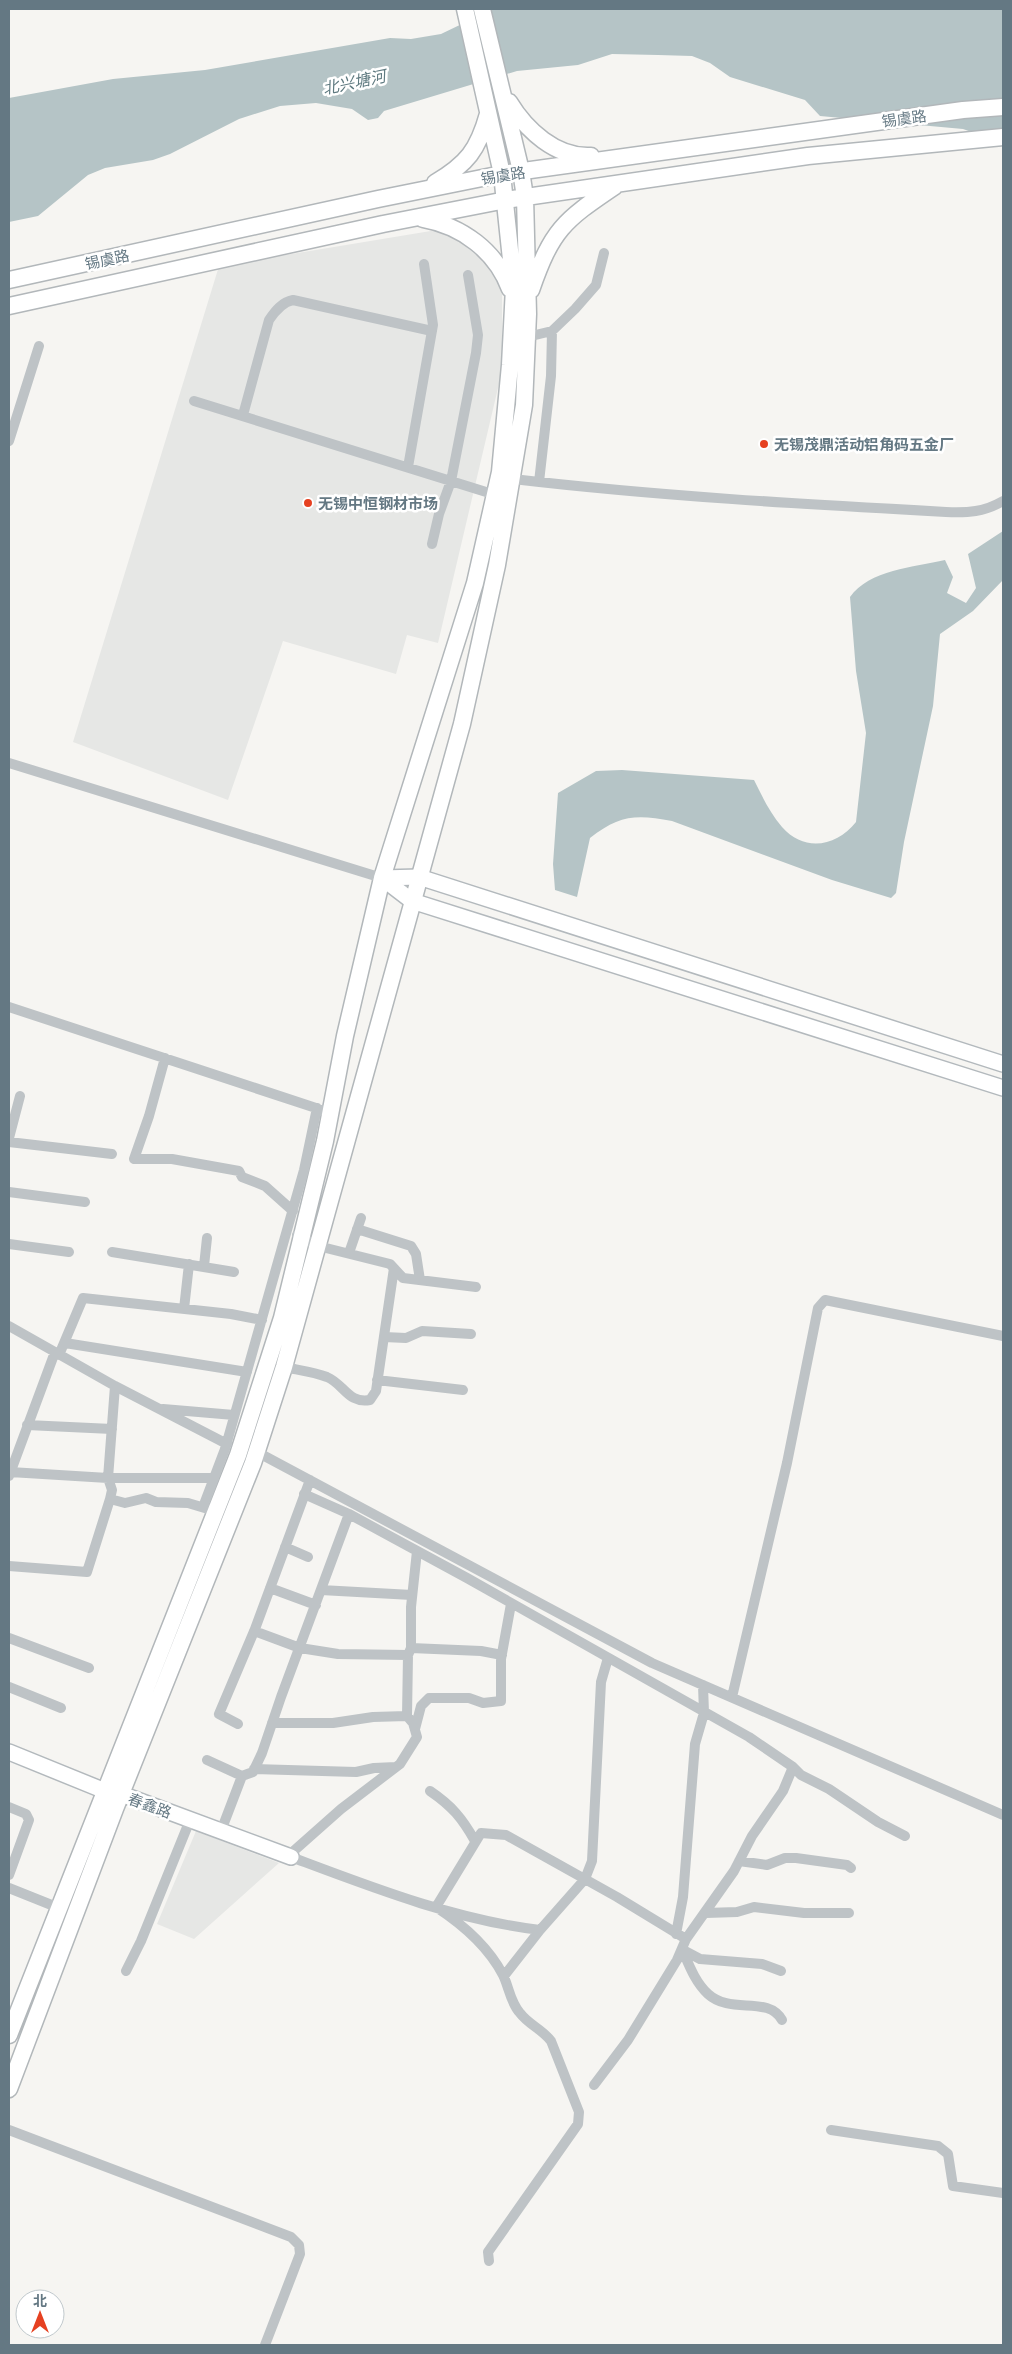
<svg xmlns="http://www.w3.org/2000/svg" width="1012" height="2354" font-family="'Noto Sans','Noto Sans SC',sans-serif">
<rect width="100%" height="100%" fill="#f6f5f2"/>
<path fill="#e6e7e5" d="M467,225L502,288V371L438,643L407,635L396,674L283,641L228,800L73,742L219,266Z
M196,1831L279,1863L194,1939L157,1924Z"/>
<path fill="#b5c4c6" d="M493,9H1003V143L963,129L820,116L805,100L730,77L710,63L692,56L658,55L612,54L578,65L517,71L384,111L378,118L368,120L352,109L316,103L280,106L239,119L170,154L153,160L105,168L88,175L38,216L9,222V98L113,79L205,70L390,38L411,39L441,34Z
M1003,531V580L973,611L940,634L933,706L904,842L896,893L891,898L832,880L672,821C636,814 619,815 590,838L577,897L555,890L553,864L558,793L596,771L622,770L754,780C762,796 770,813 782,827C805,853 837,846 856,822L866,733L856,671L850,597C869,570 914,567 945,560L953,577L947,593L966,603L976,588L968,554Z"/>
<g fill="none" stroke-linecap="round" stroke-linejoin="round">
<defs>
<path id="secondary" d="M382,878L412,901L1003,1088
M382,878L419,877L1003,1064
M9,1752L105,1791L121,1794L291,1857"/>
<path id="primary" d="M509,102C526,130 556,158 591,156
M435,183C467,164 478,150 488,114
M423,219C462,226 496,251 510,289
M9,280L378,199L502,174L963,110L1003,107
M531,290C552,230 563,221 615,186
M9,306L383,224L506,200L808,156L1003,137
M9,2035L238,1455L282,1318L325,1141L345,1036L382,878L475,583L500,472L510,365L514,288L502,174L465,9
M9,2089L115,1809L253,1463L284,1367L462,724L497,565L524,405L528,314L525,197L521,171L482,9"/>
</defs>
<use href="#secondary" stroke="#b3b9bd" stroke-width="18"/>
<use href="#primary" stroke="#b2b7ba" stroke-width="19"/>
<path stroke="#bec3c6" stroke-width="10" d="M527,337L552,331L575,309L596,285L604,253
M194,401L499,496
M243,415L269,320C275,311 282,302 293,300L432,331
M9,441L39,346
M408,467L433,325L424,264
M513,479C657,496 801,504 946,512C968,513 984,512 1003,501
M539,482L551,376L552,331
M432,544L439,514L451,481L476,353L478,335L468,275
M9,763L382,878
M9,1007L322,1110
M165,1058L149,1116L134,1159H172L239,1171L242,1177L265,1186L293,1211
M9,1138L20,1096
M9,1142L112,1154
M9,1192L85,1202
M357,1229L411,1246L416,1254L420,1280
M297,1235L318,1246L390,1264L403,1278L476,1287
M9,1244L69,1252
M112,1252L234,1272
M349,1253L361,1218
M204,1266L207,1238
M184,1309L189,1264
M9,1326L115,1386L227,1444
M384,1337L406,1338L422,1331L471,1334
M65,1343L247,1372
M59,1355L83,1298L231,1314L262,1320
M284,1367C298,1370 314,1372 327,1377C344,1384 348,1404 370,1400L376,1391L394,1268
M377,1380L463,1390
M115,1386L108,1478L112,1490L110,1499L125,1503L146,1498L156,1502L188,1503L208,1509
M163,1409L234,1415
M27,1425L112,1429
M257,1452L652,1663L1003,1815
M10,1472L108,1478H214
M9,1476L55,1352
M304,1494L349,1514L467,1578L749,1737L793,1767L801,1775L829,1789L878,1822L905,1836
M203,1507L225,1449L304,1170L317,1108
M285,1547L308,1557
M9,1566L87,1572L110,1499
M270,1588L316,1605
M321,1590L412,1595
M254,1631L300,1648L338,1654L408,1655
M9,1638L89,1668
M411,1648L481,1651L502,1655
M9,1687L61,1708
M732,1697L787,1463L818,1308L825,1300L1003,1336
M272,1723H333L373,1717L407,1716
M238,1724L219,1714L255,1629L310,1480
M415,1729L421,1706L429,1698H469L483,1703L501,1701V1659L511,1604
M207,1760L242,1776
M254,1769L356,1772L374,1768L396,1767
M430,1791C452,1806 462,1818 475,1841
M9,1807L26,1814L29,1820L9,1875
M221,1831L242,1776L253,1772L262,1753L281,1697L349,1514
M288,1856L341,1809L400,1764L417,1737L413,1723L407,1716L408,1655L411,1648V1607L417,1551
M291,1857C371,1887 455,1920 540,1930L585,1879L592,1861L601,1682L608,1658
M739,1861L767,1865L785,1858H796L847,1865L851,1868
M9,1888L59,1908
M706,1913L737,1912L754,1907L804,1913H849
M676,1934L683,1897L695,1744L704,1713L703,1685
M682,1949C689,1965 695,1982 708,1994C731,2015 768,1995 782,2020
M683,1950L700,1959L762,1964L781,1971
M126,1971L141,1941L190,1820
M504,1976L540,1930
M594,2085L628,2040L677,1960L686,1939L734,1871L752,1836L783,1791L793,1767
M9,2130L291,2237L299,2245L300,2254L265,2345
M831,2130L938,2146L948,2154L953,2186L1003,2193
M489,2261L488,2252L578,2124L579,2112L551,2041C542,2029 529,2025 520,2013C510,2002 509,1987 503,1975C488,1946 462,1924 436,1907L481,1833L506,1835L617,1897L686,1939"/>
<use href="#secondary" stroke="#fff" stroke-width="15"/>
<use href="#primary" stroke="#fff" stroke-width="16"/>
</g>
<g fill="#e64121" stroke="#fff" stroke-width="2">
<circle cx="764" cy="444" r="5"/>
<circle cx="308" cy="503" r="5"/>
</g>
<g text-anchor="middle" dominant-baseline="central" stroke-width="5" stroke-linejoin="round" paint-order="stroke">
<g font-size="15" fill="#647883" stroke="#fff">
<text transform="translate(904 118) rotate(-8)">锡虞路</text>
<text transform="translate(503 175) rotate(-9)">锡虞路</text>
<text transform="translate(107 259) rotate(-12)">锡虞路</text>
<text transform="translate(150 1805) rotate(20)">春鑫路</text>
</g>
<g font-size="15" font-weight="bold" fill="#647883" stroke="#fff" text-anchor="start">
<text x="774" y="444">无锡茂鼎活动铝角码五金厂</text>
<text x="318" y="503">无锡中恒钢材市场</text>
</g>
<g font-size="16" font-style="italic" fill="#5f7a80" stroke="#fff">
<text transform="translate(354 82) rotate(-12)">北兴塘河</text>
</g>
</g>
<rect width="1012" height="2354" fill="none" stroke="#647883" stroke-width="20"/>
<g transform="translate(40 2314)"><circle r="24" fill="#ffffff" stroke="#c1c9cd"/>
<path d="M0-4L9 19L0 12L-9 19Z" fill="#e64121"/>
<text y="-8" font-size="14" font-weight="bold" text-anchor="middle" fill="#647883">北</text>
</g>
</svg>
